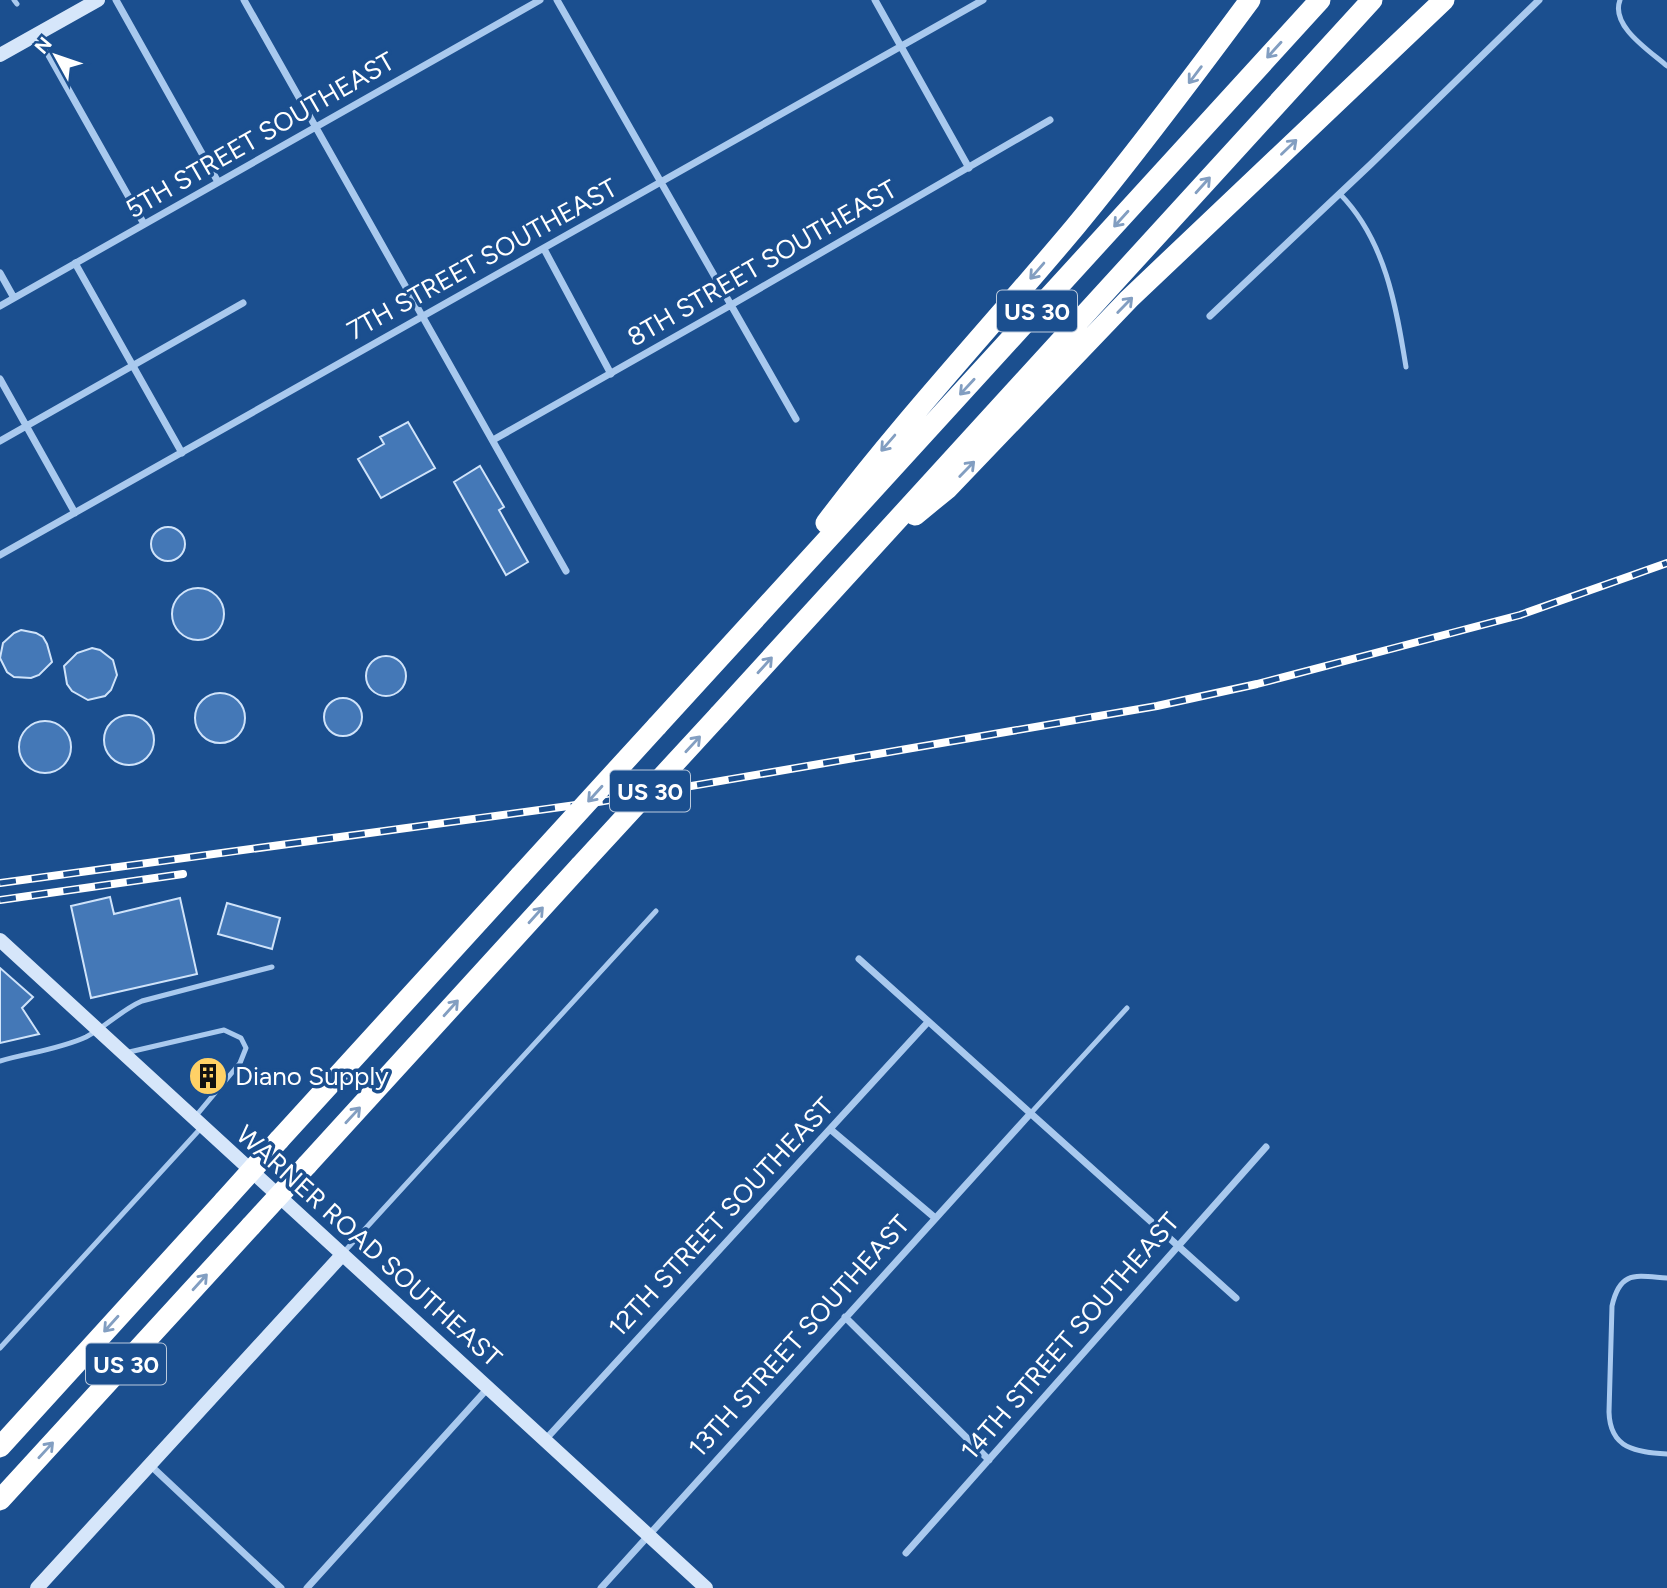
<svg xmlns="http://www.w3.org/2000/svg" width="1667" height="1588" font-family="Figtree,sans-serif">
<rect width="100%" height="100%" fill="#1b4f8f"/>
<path fill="#4478b7" stroke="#cfe3fa" stroke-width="2" d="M408,422L435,468L381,498L358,459L384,444L380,437Z
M480,466L504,507L499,510L528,562L506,575L454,482Z
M151 544a17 17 0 1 1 34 0a17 17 0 1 1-34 0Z
M172 614a26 26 0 1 1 52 0a26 26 0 1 1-52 0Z
M21,630L36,633L43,637L47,644L52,662L39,675L31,678L14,677L7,672L0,658L3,643L14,633Z
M92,648L100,650L113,660L117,675L111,690L105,696L88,700L72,691L67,684L64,666L77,653Z
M366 676a20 20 0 1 1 40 0a20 20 0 1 1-40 0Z
M195 718a25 25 0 1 1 50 0a25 25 0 1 1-50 0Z
M324 717a19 19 0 1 1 38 0a19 19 0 1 1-38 0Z
M104 740a25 25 0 1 1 50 0a25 25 0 1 1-50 0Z
M19 747a26 26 0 1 1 52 0a26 26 0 1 1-52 0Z
M110,897L114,914L180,898L197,974L91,998L71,906Z
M227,903L280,918L272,949L218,934Z
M0,968L33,997L22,1008L39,1034L0,1043Z
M208,1059L225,1073L207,1094L190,1079Z"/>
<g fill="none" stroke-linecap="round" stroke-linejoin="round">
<path stroke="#a9c9ee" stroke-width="5" d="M14,0L17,4
M1620,0C1610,26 1650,51 1667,66
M1340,194C1385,240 1396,305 1406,367
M125,1053L224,1030L241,1038L246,1048L240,1063L195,1117
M0,1061C28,1053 60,1049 86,1037C106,1027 121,1010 142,1001L272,967
M1030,1114L1127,1008
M344,1252L656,911
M1667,1278C1636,1276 1620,1270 1612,1306L1609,1412C1610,1449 1636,1452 1667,1454
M0,1348L201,1128"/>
<path stroke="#a9c9ee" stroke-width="7" d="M116,0L218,182
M244,0L566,571
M557,0L796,419
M875,0L969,168
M37,34L144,224
M544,249L611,374
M75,263L182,453
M0,273L14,298
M0,306L540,0
M1210,316L1371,164L1539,0
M0,379L75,513
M493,440L731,305L1050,120
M0,441L243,303
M0,555L983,0
M859,959L1236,1298
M830,1129L934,1217
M845,1317L989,1460
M545,1440L928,1022
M150,1465L281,1588
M906,1553L1266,1147
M307,1588L488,1388
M601,1588L1030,1114"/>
<path stroke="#d6e6fa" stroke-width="14" d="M0,55L98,0
M0,940L706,1588
M37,1588L342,1255"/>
<path stroke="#fff" stroke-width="21" d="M915,515L948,488L1129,299L1444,0
M826,523C904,420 992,326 1075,227C1136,153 1193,77 1250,0
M719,715L1372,0
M657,726L1320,0
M279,1140L520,876
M307,1165L580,866
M0,1447L224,1201
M0,1500L251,1226"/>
<defs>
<path id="rail" d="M0,883L598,802L1157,706L1257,684L1520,615L1667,563
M0,900L183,874"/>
</defs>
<use href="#rail" stroke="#fff" stroke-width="8"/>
<use href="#rail" stroke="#1b4f8f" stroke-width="5" stroke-dasharray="16" stroke-linecap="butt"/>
<path stroke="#fff" stroke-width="21" d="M580,866L719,715
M520,876L657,726
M224,1201L279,1140
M251,1226L307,1165"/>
</g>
<defs><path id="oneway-shaft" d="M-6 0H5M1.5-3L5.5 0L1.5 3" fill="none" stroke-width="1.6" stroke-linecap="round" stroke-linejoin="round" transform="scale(1.75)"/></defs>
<g stroke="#829ec1">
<use href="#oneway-shaft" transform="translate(1274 50) rotate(132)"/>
<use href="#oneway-shaft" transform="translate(1195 75) rotate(127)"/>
<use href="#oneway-shaft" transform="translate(1289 147) rotate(-44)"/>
<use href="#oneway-shaft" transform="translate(1203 185) rotate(-48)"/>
<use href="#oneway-shaft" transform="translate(1121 219) rotate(132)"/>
<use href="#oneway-shaft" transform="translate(1037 271) rotate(131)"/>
<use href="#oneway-shaft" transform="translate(1125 305) rotate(-46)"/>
<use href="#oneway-shaft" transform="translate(967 387) rotate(133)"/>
<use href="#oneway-shaft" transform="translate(888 443) rotate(131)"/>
<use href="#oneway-shaft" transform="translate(967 469) rotate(-46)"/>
<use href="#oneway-shaft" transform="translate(765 665) rotate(-48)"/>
<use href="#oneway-shaft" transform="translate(693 744) rotate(-47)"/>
<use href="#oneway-shaft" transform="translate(595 794) rotate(132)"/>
<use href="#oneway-shaft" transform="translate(536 915) rotate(-48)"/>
<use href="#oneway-shaft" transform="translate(451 1008) rotate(-48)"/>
<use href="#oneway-shaft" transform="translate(353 1115) rotate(-47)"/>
<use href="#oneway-shaft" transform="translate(200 1282) rotate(-48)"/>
<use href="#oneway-shaft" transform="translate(111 1324) rotate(132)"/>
<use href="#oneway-shaft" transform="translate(46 1450) rotate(-47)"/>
</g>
<defs>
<symbol id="building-disc" viewBox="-11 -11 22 22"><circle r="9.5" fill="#ffd166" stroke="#1b4f8f"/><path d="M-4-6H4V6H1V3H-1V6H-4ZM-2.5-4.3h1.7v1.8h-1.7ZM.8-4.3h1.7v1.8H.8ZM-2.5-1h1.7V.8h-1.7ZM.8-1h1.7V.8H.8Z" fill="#111"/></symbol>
</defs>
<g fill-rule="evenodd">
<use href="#building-disc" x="186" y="1054" width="44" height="44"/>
</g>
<g text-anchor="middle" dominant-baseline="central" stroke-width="7" stroke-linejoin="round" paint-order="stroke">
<g fill="#1b4f8f" stroke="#bbcadd" stroke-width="2">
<rect x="997" y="290.5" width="80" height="41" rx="5"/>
<rect x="610" y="770.5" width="80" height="41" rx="5"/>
<rect x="86" y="1343.5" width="80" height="41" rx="5"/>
</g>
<g font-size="24" font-weight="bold" fill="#fff">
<text x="1037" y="311">US 30</text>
<text x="650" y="791">US 30</text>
<text x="126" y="1364">US 30</text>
</g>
<g font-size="26" fill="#fff" stroke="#1b4f8f">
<text transform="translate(260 135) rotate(-30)">5TH STREET SOUTHEAST</text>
<text transform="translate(482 259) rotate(-29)">7TH STREET SOUTHEAST</text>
<text transform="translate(762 263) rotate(-30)">8TH STREET SOUTHEAST</text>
<text transform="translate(721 1217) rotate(-47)">12TH STREET SOUTHEAST</text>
<text transform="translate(369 1246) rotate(42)">WARNER ROAD SOUTHEAST</text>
<text transform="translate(799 1336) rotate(-48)">13TH STREET SOUTHEAST</text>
<text transform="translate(1070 1336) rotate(-49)">14TH STREET SOUTHEAST</text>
</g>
<g font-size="26" fill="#fff" stroke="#1b4f8f" text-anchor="start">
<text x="235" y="1076">Diano Supply</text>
</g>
</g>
<g transform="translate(56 56) rotate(310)" stroke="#1b4f8f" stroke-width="5" paint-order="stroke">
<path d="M0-5L12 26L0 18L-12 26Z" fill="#ffffff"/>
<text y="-10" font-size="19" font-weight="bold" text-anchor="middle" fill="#ffffff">N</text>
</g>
</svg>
